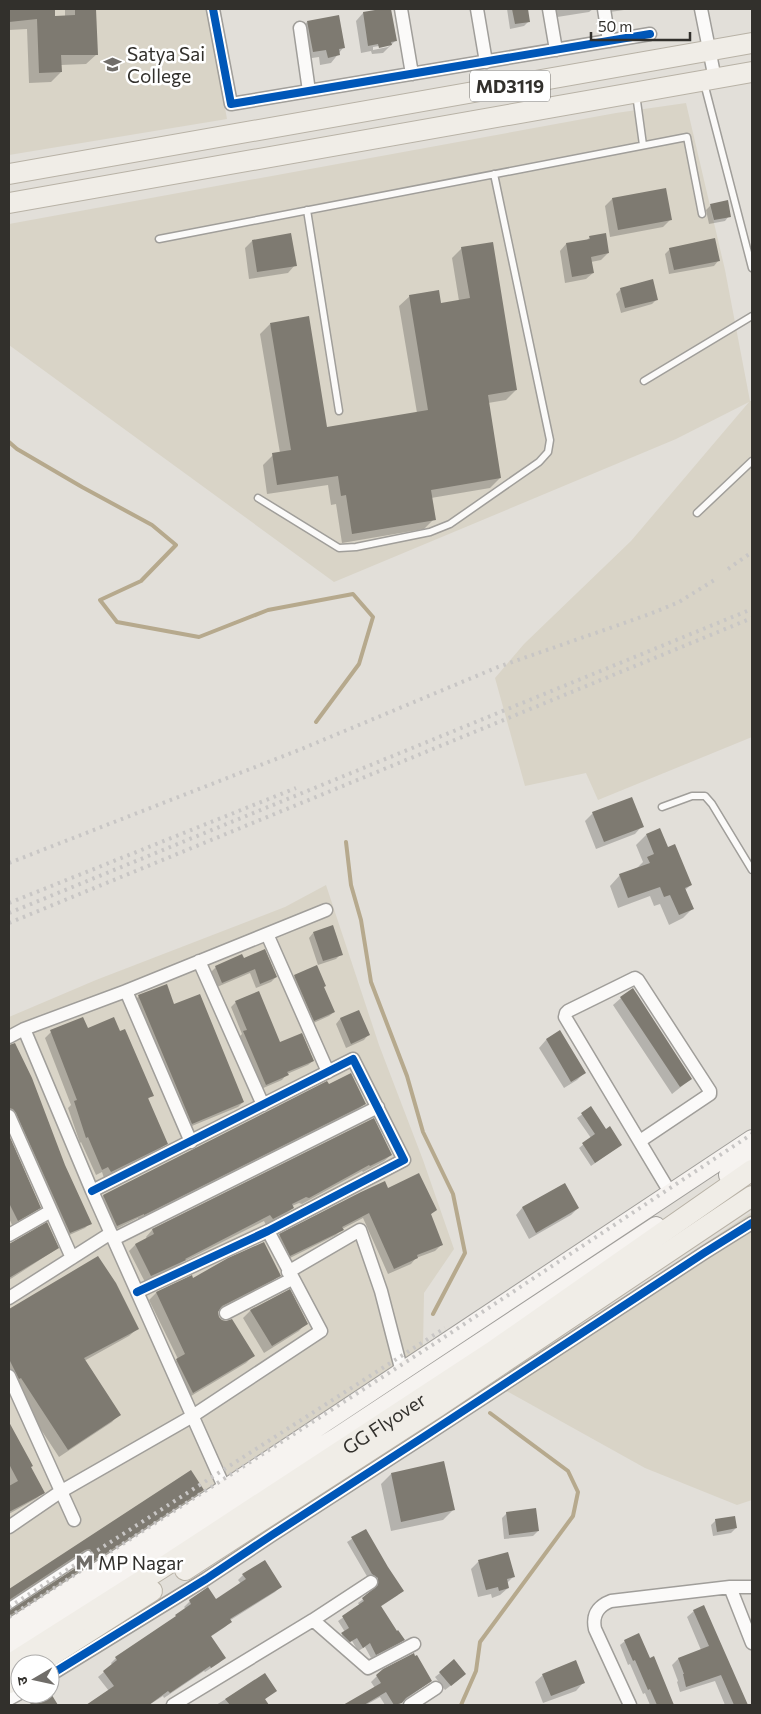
<svg xmlns="http://www.w3.org/2000/svg" width="761" height="1714" font-family="Commissioner,'Noto Sans Devanagari',sans-serif">
<rect width="100%" height="100%" fill="#e2dfd9"/>
<path fill="#d9d4c7" d="M9,9H207L227,119L9,155Z
M686,103L725,270L750,401H752V737L598,800L586,773L525,786L495,678L524,644L631,541L749,402L676,439L334,582L9,345V224L616,113Z
M326,885L379,1045L423,1160L454,1249L424,1293L423,1348L9,1622V1017L96,980L285,907Z
M752,1212V1500L737,1505L645,1468L494,1384Z"/>
<path fill="#0003" fill-rule="evenodd" d="M9,9H53L54,18L65,17V9H95L97,54L86,64L61,65V72L51,82L29,83L27,29L9,30Z
M390,9L395,41L383,53L372,54L371,51L361,53L356,21L363,13ZM391,44L388,47L373,50V47Z
M507,9H526L529,21L524,26L510,29Z
M550,9H593L589,12L551,18Z
M599,9H631L603,13Z
M307,22L343,48L331,63L320,65L319,57L305,59L300,30Z
M612,199L670,220L663,227L610,237L605,206Z
M711,205L729,216L725,221L709,224L706,210Z
M590,237L608,253L601,260L591,262L593,273L586,279L565,283L560,251L566,244L586,241Z
M252,241L295,265L288,273L249,279L245,248Z
M462,248L516,390L506,400L488,403L500,478L490,488L431,498L434,519L424,529L342,543L336,504L331,505L328,485L267,494L263,465L273,455L280,453L260,334L270,324L326,428L417,413L399,306L410,296L440,304L459,301L452,258Z
M670,249L718,261L714,266L669,274L665,254Z
M621,289L657,299L652,304L621,313L616,294Z
M593,813L642,826L635,834L596,849L585,821Z
M646,835L667,849L691,885L685,890L693,908L683,918L669,925L660,904L654,906L650,896L618,908L610,886L620,875L637,868L643,862L636,845Z
M313,933L341,954L336,959L318,965L309,938Z
M243,959L276,977L271,982L256,988L250,973L217,987L211,972L216,967Z
M295,976L322,988L334,1012L329,1016L309,1025L290,981Z
M139,996L173,1006L243,1102L238,1107L187,1128L134,1001Z
M621,998L691,1079L672,1094L613,1005Z
M236,1002L279,1043L313,1061L308,1065L287,1074L282,1080L261,1089L239,1037L242,1034L231,1007Z
M358,1011L368,1035L364,1040L346,1048L336,1024L340,1019Z
M83,1018L87,1030L152,1095L147,1100L166,1143L160,1149L104,1178L102,1172L96,1175L81,1142L80,1143L68,1108L71,1105L45,1038L51,1032Z
M559,1032L584,1073L577,1080L564,1088L539,1048L546,1040Z
M9,1046L90,1223L85,1228L65,1237L9,1114Z
M329,1086L365,1103L359,1109L138,1220V1218L112,1231L98,1201L103,1196Z
M591,1108L606,1131L621,1145L591,1166L579,1148L591,1138L577,1118Z
M373,1120L391,1155L384,1161L363,1172L362,1171L302,1204L299,1203L292,1206L293,1208L286,1214L266,1225L264,1221L181,1263L178,1267L145,1282L129,1251L135,1245L147,1239L146,1237L152,1230Z
M9,1138L39,1207L34,1212L12,1225L9,1218Z
M565,1184L578,1208L571,1215L529,1239L516,1215L522,1208Z
M387,1189L435,1210L430,1215L441,1245L435,1251L416,1258L411,1264L388,1274L363,1218L342,1229L336,1235L284,1261L274,1241L280,1235Z
M47,1224L57,1247L52,1252L9,1280V1245Z
M98,1258L137,1329L129,1336L84,1361L119,1414L112,1422L59,1457L9,1381V1311Z
M279,1275L272,1282L218,1311V1318L253,1356L246,1363L186,1399L170,1367L178,1359L149,1300L156,1293L191,1277L192,1279Z
M289,1291L306,1323L299,1331L264,1353L243,1318L250,1311Z
M9,1428L31,1466L30,1468L43,1492L37,1498L9,1514Z
M191,1472L202,1490L192,1500L9,1619V1612L83,1565V1562L79,1559H74L9,1602V1590Z
M391,1474L453,1510L443,1520L391,1531L381,1484Z
M507,1513L538,1531L533,1536L504,1539L502,1518Z
M716,1520L736,1528L731,1533L713,1536L711,1525Z
M366,1530L398,1595L380,1607L397,1633L403,1640L399,1644L371,1658L365,1647L358,1651L352,1641L346,1645L338,1638L345,1632L338,1621L360,1606L358,1603L375,1590L374,1582L368,1578L347,1542Z
M508,1554L514,1576L507,1583L508,1588L500,1595L492,1598L491,1594L478,1597L471,1569L478,1562Z
M243,1575L280,1587L275,1592L229,1621L230,1622L225,1627L210,1637L224,1658L219,1663L205,1672L204,1671L164,1698L163,1696L149,1705H88L109,1691L98,1677L112,1665L111,1663L116,1658L172,1620L186,1609L184,1607L190,1601L208,1589L216,1601L241,1584L238,1580Z
M694,1611L745,1703L743,1705H725L715,1681L680,1692L677,1682L678,1681L672,1665L678,1659L701,1650L687,1617Z
M625,1641L650,1660L653,1658L673,1705H650L645,1693L643,1694L630,1664L628,1665L620,1645Z
M440,1673L459,1679L445,1690L435,1677Z
M265,1675L275,1691L264,1700L267,1705H216Z
M543,1675L583,1683L576,1691L543,1703L535,1682Z
M377,1676L431,1681L398,1705H385L380,1697L366,1705H345L375,1688L371,1682Z"/>
<g fill="none" stroke-linecap="round" stroke-linejoin="round">
<path stroke="#b6a98d" stroke-width="4" d="M9,442L17,449L82,487L152,525L176,545L141,581L100,600L117,622L199,637L268,610L353,594L373,617L359,664L316,722
M346,842L351,885L361,920L371,982L407,1076L423,1132L453,1194L465,1253L433,1314
M461,1705L476,1671L480,1642L573,1516L578,1492L568,1471L490,1413"/>
</g>
<path fill="#7e7a71" d="M9,9H55V16L75,15V9H96L98,55H61L62,72L39,73L37,19L9,22Z
M381,9H391L397,41L391,42L392,45L379,48L378,44L368,46L363,12Z
M512,9H528L530,22L515,24Z
M339,15L345,48L339,49L340,55L328,58L326,50L313,52L307,21Z
M666,188L672,220L618,230L612,198Z
M728,200L731,217L714,220L710,204Z
M291,233L297,266L257,272L252,240Z
M606,233L609,253L591,257L594,273L572,277L566,243L590,239L589,236Z
M715,238L720,261L674,270L669,248Z
M493,242L517,390L488,395L501,478L431,490L436,520L352,534L346,495L341,496L338,476L277,485L272,453L291,450L270,323L309,316L327,427L428,410L409,295L439,290L441,303L470,298L461,247Z
M653,279L658,300L625,308L620,288Z
M632,797L644,827L604,842L592,812Z
M660,828L668,847L675,844L692,885L685,888L694,909L679,915L670,895L664,897L660,887L628,898L619,874L650,863L647,857L654,854L646,834Z
M333,925L343,955L323,961L313,932Z
M265,949L277,977L260,984L255,969L222,983L215,966L242,954L244,958Z
M317,965L326,986L324,987L335,1012L314,1021L294,975Z
M167,984L174,1004L200,994L244,1102L192,1124L138,995Z
M633,988L692,1079L680,1087L620,997Z
M259,991L280,1042L302,1033L314,1061L287,1072L289,1075L266,1085L243,1031L247,1030L235,1001Z
M359,1010L370,1035L351,1044L340,1018Z
M83,1017L88,1028L114,1017L120,1031L125,1029L154,1096L148,1098L168,1144L111,1172L108,1167L102,1170L88,1137L86,1138L74,1101L77,1100L50,1030Z
M560,1030L586,1073L571,1082L546,1039Z
M15,1043L32,1078L65,1165L92,1224L70,1233L16,1113L13,1109L9,1108V1045Z
M351,1073L366,1104L144,1215V1214L117,1226L103,1195L327,1081L329,1084Z
M591,1106L606,1129L610,1126L622,1145L595,1163L582,1143L595,1134L581,1113Z
M374,1118L392,1155L370,1166L369,1165L309,1198L306,1197L292,1204L294,1208L273,1219L270,1215L185,1259L186,1260L151,1276L135,1244L154,1234L152,1229Z
M9,1135L41,1208L18,1221L9,1203Z
M419,1173L437,1210L431,1214L443,1245L417,1255L418,1258L394,1269L369,1213L342,1227L344,1230L290,1256L279,1234L361,1192L385,1181L388,1188Z
M565,1183L579,1208L536,1233L522,1207Z
M47,1222L59,1248L9,1278V1244Z
M264,1242L281,1276L222,1306L218,1312L219,1317L222,1320L226,1321L232,1319L255,1356L193,1393L176,1359L185,1354L156,1292L192,1275L193,1278L228,1258Z
M98,1256L116,1283L139,1329L84,1358L121,1415L68,1450L21,1378L19,1379L9,1359V1309Z
M290,1289L308,1324L272,1346L250,1310Z
M9,1422L33,1466L31,1467L45,1493L9,1512V1486L18,1481L9,1464Z
M444,1461L455,1510L401,1522L391,1473Z
M191,1470L204,1490L9,1616V1611L91,1558L93,1556L92,1552L90,1549L85,1550L9,1600V1589Z
M536,1508L539,1531L509,1535L506,1512Z
M735,1516L737,1528L717,1532L715,1519Z
M366,1529L388,1567L404,1591L381,1606L397,1631L398,1630L405,1640L376,1655L370,1643L363,1648L357,1638L350,1642L341,1633L349,1628L342,1616L364,1601L362,1598L378,1585V1578L372,1574L351,1537Z
M508,1552L515,1577L507,1579L509,1588L499,1591L498,1587L486,1590L478,1560Z
M265,1560L282,1587L230,1619L232,1622L211,1636L226,1658L211,1668L210,1666L170,1693L168,1691L149,1705H86L114,1686L103,1671L117,1660L115,1657L176,1616L175,1615L191,1604L189,1600L208,1587L216,1599L246,1579L242,1574Z
M704,1605L748,1705H734L721,1675L686,1687L683,1674H684L678,1658L709,1646L693,1610Z
M639,1633L650,1658L654,1656L674,1705H657L650,1689L648,1690L635,1660L633,1661L624,1640Z
M414,1653L415,1656L417,1655L432,1681L406,1698L402,1703L394,1705L386,1692L364,1705H343L381,1683L376,1675L383,1669Z
M454,1659L466,1674L451,1686L439,1672Z
M576,1660L585,1683L551,1696L542,1674Z
M265,1673L277,1691L265,1699L269,1705H230L225,1699Z
M50,1692L58,1705H28L46,1694H50Z"/>
<g fill="none" stroke-linecap="round" stroke-linejoin="round">
<defs>
<path id="lane" d="M704,83L752,268
M636,94L643,145
M307,210L339,411
M159,239L687,137L702,214
M644,381L752,316
M258,498L339,548L356,547L430,532L450,524L539,462L548,452L550,440L494,174
M697,513L752,461
M662,807L692,796H705L712,804L752,870
M9,1606L88,1554"/>
<path id="street" d="M213,9L231,104L650,34
M401,9L412,74
M477,9L486,62
M549,9L556,50
M604,9L609,41
M701,9L715,79
M300,28L309,91
M267,934L328,1072
M199,961L263,1105
M126,991L191,1142
M24,1029L92,1191L225,1489
M9,1037L24,1029L126,991L326,910
M9,1116L72,1258
M640,1141L710,1094V1091L638,980L635,978L568,1011L566,1013L565,1017L671,1194
M92,1191L353,1059L404,1160L268,1231L137,1292
M9,1235L51,1211
M114,1239L378,1107
M288,1272L360,1230L381,1291L402,1372
M9,1298L111,1233
M226,1313L292,1279
M9,1376L74,1520
M9,1527L60,1492L191,1417L321,1331L268,1231
M730,1587L752,1643
M313,1620L371,1582
M50,1675L206,1579L272,1535L425,1436L704,1253L752,1223
M9,1699L20,1693
M173,1705L313,1620L368,1668L414,1644
M410,1705L436,1688
M630,1705L595,1629C592,1615 598,1606 611,1601L730,1587H752"/>
<path id="secondary" d="M728,1175L752,1158
M9,1629L225,1489L752,1139
M9,1648L105,1588L231,1503L335,1438L656,1226"/>
<g id="primary">
<path d="M9,174L752,43"/>
<path d="M9,203L752,72"/>
<path d="M185,1570L437,1407L752,1196"/>
<path d="M38,1664L152,1591"/>
<path id="s1" d="M9,1665L168,1564L496,1349L752,1170"/>
<path d="M9,1683L20,1676"/>
</g>
</defs>
<use href="#lane" stroke="#a09e9a" stroke-width="9"/>
<use href="#street" stroke="#a09e9a" stroke-width="15"/>
<use href="#secondary" stroke="#a09e9a" stroke-width="20"/>
<use href="#primary" stroke="#b8b2a6" stroke-width="22"/>
<use href="#lane" stroke="#fbfaf9" stroke-width="6"/>
<use href="#street" stroke="#fbfaf9" stroke-width="12"/>
<use href="#secondary" stroke="#f6f3f0" stroke-width="18"/>
<use href="#primary" stroke="#f0ede7" stroke-width="20"/>
<path stroke="#c8c6c5" stroke-width="4" stroke-dasharray="2.5 5" stroke-linecap="butt" d="M728,569L752,552
M9,863L299,750L498,667L650,614L679,602L716,579
M9,903L296,788
M9,913L752,609
M9,923L752,618
M9,1607L445,1328
M9,1617L437,1342L752,1134"/>
<defs>
<path id="cycleway" d="M213,9L231,104L650,34
M92,1191L353,1059L404,1160L268,1231L137,1292
M50,1675L206,1579L272,1535L425,1436L704,1253L752,1223"/>
</defs>
<use href="#cycleway" stroke="#fff" stroke-width="11"/>
<use href="#cycleway" stroke="#0057b8" stroke-width="8"/>
</g>
<defs>
<symbol id="university-bare" viewBox="-9 -9 18 18"><path d="M0-5L7-2L0 1L-7-2ZM-4 1L0 2.5L4 1V4Q0 6-4 4Z" fill="#706d69" stroke="#fff" stroke-width="2.5" paint-order="stroke"/></symbol>
<symbol id="metro-bare" viewBox="-9 -9 18 18"><path d="M-5.5 5V-5H-3L0 0L3-5H5.5V5H3V-.5L0 4L-3-.5V5Z" fill="#706d69" stroke="#fff" stroke-width="2.5" paint-order="stroke"/></symbol>
</defs>
<g fill-rule="evenodd">
<use href="#university-bare" x="100" y="52" width="25" height="25"/>
<use href="#metro-bare" x="72" y="1550" width="25" height="25"/>
</g>
<g text-anchor="middle" dominant-baseline="central" stroke-width="5" stroke-linejoin="round" paint-order="stroke">
<rect fill="#fff" stroke="#706e6b" stroke-width="1" x="470" y="70.5" width="80" height="31" rx="4"/>
<g font-size="18" font-weight="bold" fill="#32302c">
<text x="510" y="86">MD3119</text>
</g>
<g font-size="19" fill="#32302c" stroke="#fff" text-anchor="start">
<text x="127" y="53">Satya Sai<tspan x="127" dy="22">College</tspan></text>
<text x="98" y="1562">MP Nagar</text>
</g>
<g font-size="19" fill="#32302c" stroke="#fff">
<text stroke="none"><textPath href="#s1" startOffset="446">GG Flyover</textPath></text>
</g>
</g>
<rect width="761" height="1714" fill="none" stroke="#32302c" stroke-width="20"/>
<g transform="translate(35 1679) rotate(261)"><circle r="24" fill="#ffffff" stroke="#adacab"/>
<path d="M0-4L9 19L0 12L-9 19Z" fill="#706d69"/>
<text y="-8" font-size="14" font-weight="bold" text-anchor="middle" fill="#32302c">उ</text>
</g>
<path d="M591 32v8h99v-8" fill="none" stroke="#32302c" stroke-width="2.5"/>
<text x="598" y="32" font-size="15" fill="#32302c" stroke="#ffffff" stroke-width="4" paint-order="stroke">50 m</text>
</svg>
